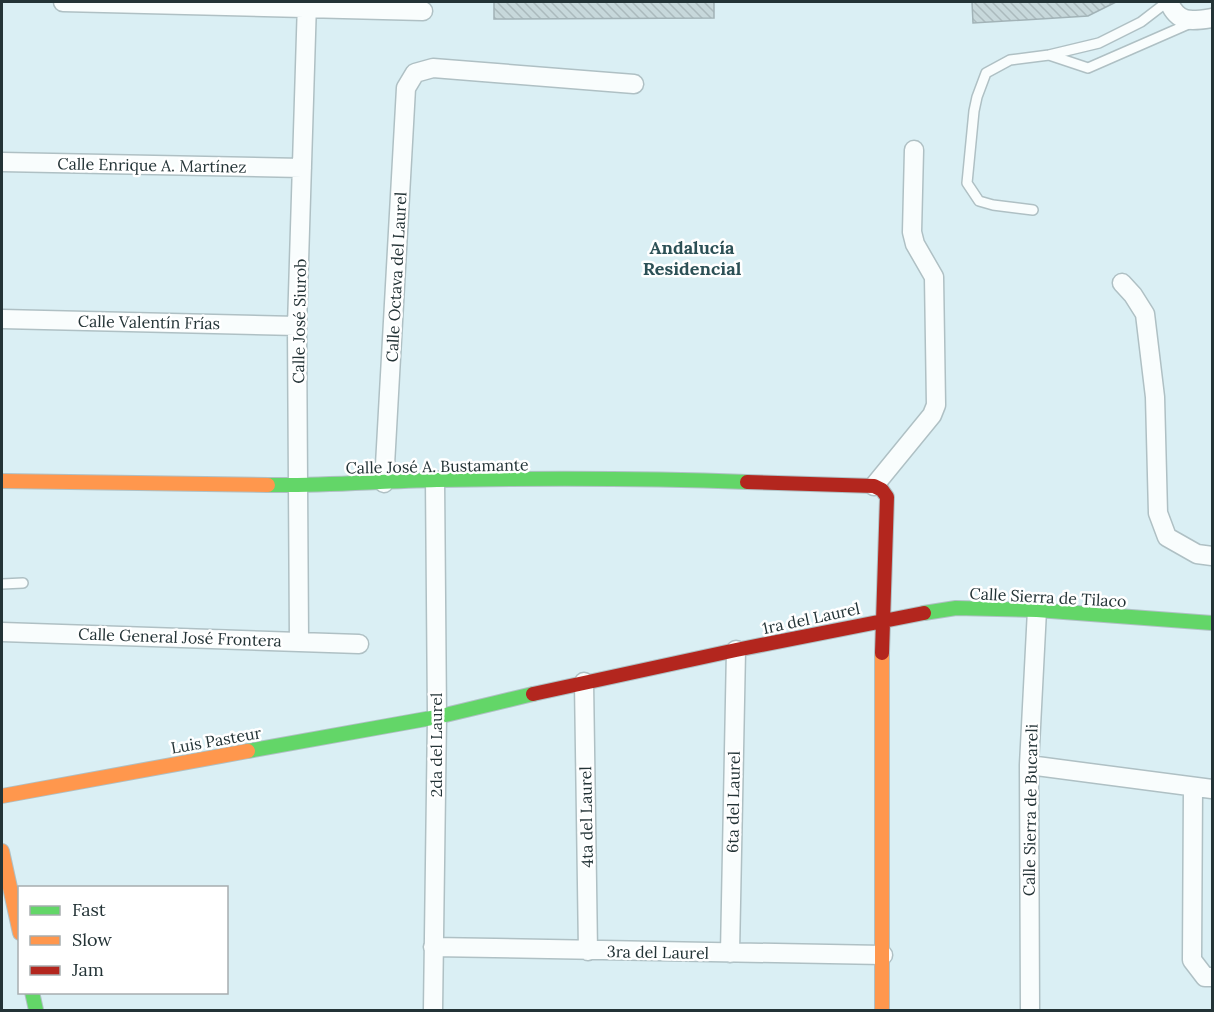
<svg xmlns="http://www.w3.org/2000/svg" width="1214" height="1012" font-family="Lora,serif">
<defs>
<pattern id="building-back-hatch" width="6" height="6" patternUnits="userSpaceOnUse" patternTransform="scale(1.5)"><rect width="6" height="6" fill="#c7d8db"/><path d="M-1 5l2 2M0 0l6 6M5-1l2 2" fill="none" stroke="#abbabd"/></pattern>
</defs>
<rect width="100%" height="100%" fill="#daeff4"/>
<path fill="url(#building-back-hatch)" stroke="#a2b3b7" stroke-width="1.5" d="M494,2H714V18L494,19Z
M972,2H1116L1088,16L973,23Z"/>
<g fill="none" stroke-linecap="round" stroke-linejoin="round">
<defs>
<path id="lane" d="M1049,55L1088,68L1191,23
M1033,210L993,205L979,201L967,183L974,111L977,97L986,73L1010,60L1049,55L1099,43L1141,22L1167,2
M2,584L23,583"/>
<path id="street" d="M63,2L423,11
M1169,2C1178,24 1192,21 1212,18
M2,162L302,168
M1122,283L1133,295L1145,314L1155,397L1158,513L1167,537L1197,554L1212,556
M2,319L297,326
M384,483L406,88L415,73L433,68L634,84
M874,486L932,415L936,405L934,277L915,244L912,232L914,150
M2,632L359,644
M299,641L297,326L307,2
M584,682L588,951
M1029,765L1212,789
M1193,788L1192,960L1205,977H1212
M433,947L883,955
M730,953L736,650
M433,1010L437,717L435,480
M1030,1010L1029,765L1037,610"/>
<path id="fast" d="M268,485C324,486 380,481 437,480C540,478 644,478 747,482
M924,613L956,608L1037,610L1212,623
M248,751L437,717L533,694
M32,992L36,1010"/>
<path id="slow" d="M2,481L268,485
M882,653V1010
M2,796L248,751
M2,851L20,933"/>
<path id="jam" d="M747,482L874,486L882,490L887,497L882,653
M533,694L736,650L924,613"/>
</defs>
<use href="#lane" stroke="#afc0c4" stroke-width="12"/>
<use href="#street" stroke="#afc0c4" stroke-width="21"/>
<use href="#fast" stroke="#afc0c4" stroke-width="16"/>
<use href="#slow" stroke="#afc0c4" stroke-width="16"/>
<use href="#jam" stroke="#afc0c4" stroke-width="16"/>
<use href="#lane" stroke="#f9fdfd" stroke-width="9"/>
<use href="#street" stroke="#f9fdfd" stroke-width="18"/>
<use href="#fast" stroke="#63d668" stroke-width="14"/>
<use href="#slow" stroke="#ff974d" stroke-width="14"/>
<use href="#jam" stroke="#b3261e" stroke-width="14"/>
</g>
<g text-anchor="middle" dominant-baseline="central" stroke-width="5" stroke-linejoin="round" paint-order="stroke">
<g font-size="16" fill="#233336" stroke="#fff">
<text transform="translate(152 165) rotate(1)">Calle Enrique A. Martínez</text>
<text transform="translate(396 277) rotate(-87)">Calle Octava del Laurel</text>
<text transform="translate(299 321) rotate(-89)">Calle José Siurob</text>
<text transform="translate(149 322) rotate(1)">Calle Valentín Frías</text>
<text transform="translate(437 466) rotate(-1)">Calle José A. Bustamante</text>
<text transform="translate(1048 597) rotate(3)">Calle Sierra de Tilaco</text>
<text transform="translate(811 618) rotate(-12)">1ra del Laurel</text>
<text transform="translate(180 637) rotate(2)">Calle General José Frontera</text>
<text transform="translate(216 740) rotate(-10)">Luis Pasteur</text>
<text transform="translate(436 745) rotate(-90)">2da del Laurel</text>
<text transform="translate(733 802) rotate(-89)">6ta del Laurel</text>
<text transform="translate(1030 810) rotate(-89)">Calle Sierra de Bucareli</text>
<text transform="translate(586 817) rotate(-91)">4ta del Laurel</text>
<text transform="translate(658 952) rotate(1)">3ra del Laurel</text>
</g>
<g font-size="18" font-weight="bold" fill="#2c5056" stroke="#fff">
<text x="692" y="247">Andalucía<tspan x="692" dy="21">Residencial</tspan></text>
</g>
</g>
<rect width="1214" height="1012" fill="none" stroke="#233336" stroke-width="6"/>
<rect x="18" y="886" width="210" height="108" fill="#ffffff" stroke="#a7adaf" stroke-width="1.5"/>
<rect x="30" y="906" width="30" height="9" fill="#63d668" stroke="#a7adaf" stroke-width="1.5"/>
<text x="72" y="916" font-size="18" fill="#233336">Fast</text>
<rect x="30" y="936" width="30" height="9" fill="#ff974d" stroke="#a7adaf" stroke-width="1.5"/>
<text x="72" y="946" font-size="18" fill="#233336">Slow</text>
<rect x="30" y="966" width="30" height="9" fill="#b3261e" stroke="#a7adaf" stroke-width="1.5"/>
<text x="72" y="976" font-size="18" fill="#233336">Jam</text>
</svg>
